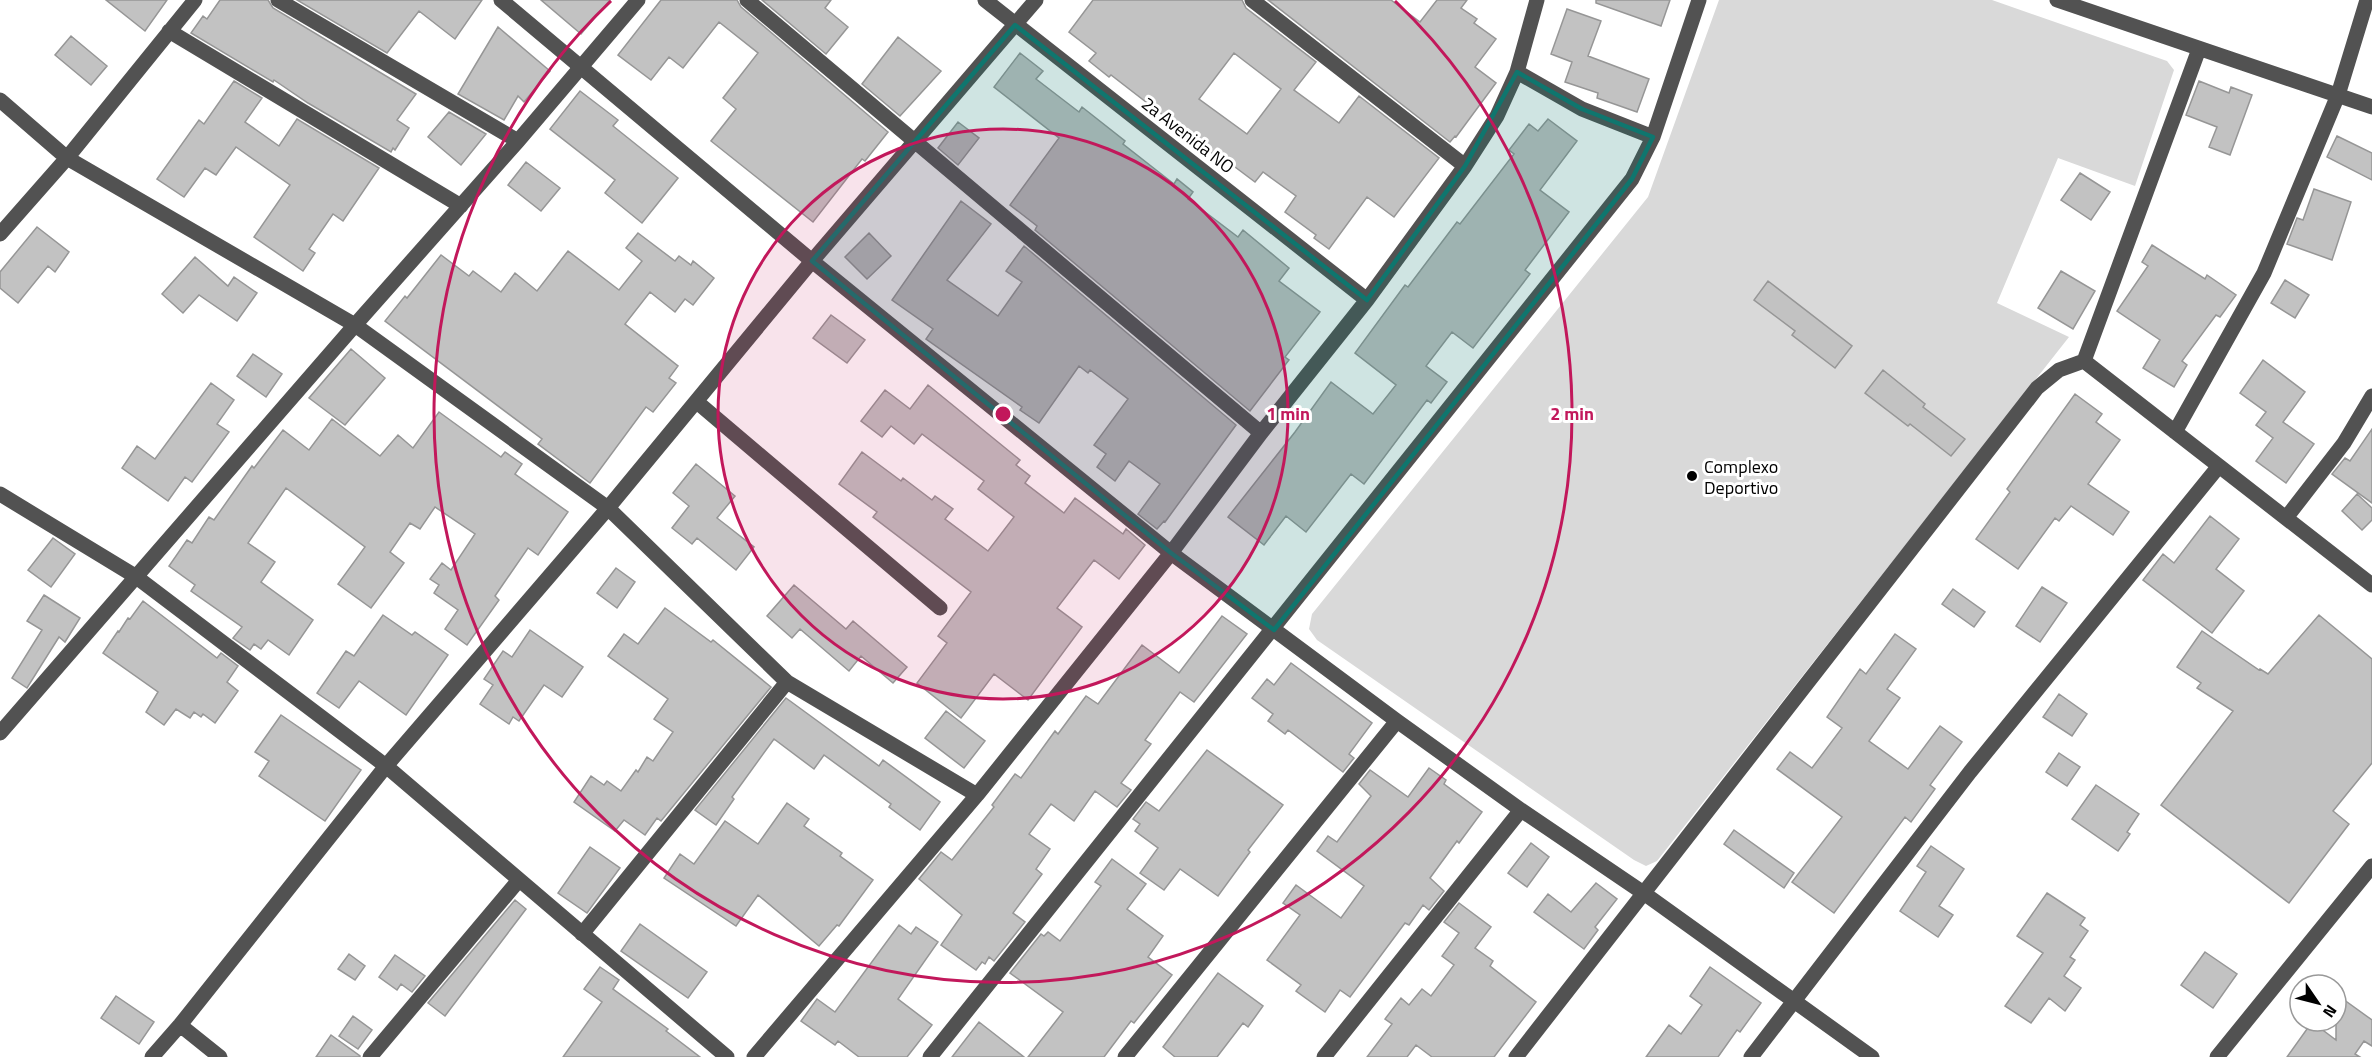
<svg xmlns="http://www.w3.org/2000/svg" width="2372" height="1057" font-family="'Titillium Web',sans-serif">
<rect width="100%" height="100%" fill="#fff"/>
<path fill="#d9d9d9" d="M1719,0H1992L2167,61L2174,70L2135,186L2058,158L1997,303L2069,337L1657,861L1646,866L1634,860L1317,640L1309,629L1312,614L1648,197Z"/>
<path fill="#c2c2c2" stroke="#969696" stroke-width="1.5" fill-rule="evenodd" d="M106,0H167L145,31Z
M220,0H268L273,8L416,94L397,120L409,128L395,150L393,148L391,152L308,103L274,80L273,82L191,33L203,16L207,19Z
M297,0H482L455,39L419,11L387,53Z
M541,0H610L581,34Z
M661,0H737L741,7L888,132L865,161L862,159L813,222L711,141L736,109L723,98L758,53L719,22L683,68L669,57L651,80L618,55Z
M762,0H831L825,8L848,27L826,54Z
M1093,0H1242L1246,8L1316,62L1294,90L1339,123L1359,96L1439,158L1394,217L1367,197L1329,249L1314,238L1316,235L1285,212L1296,196L1263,172L1255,182L1219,155L1217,157L1111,75L1109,77L1089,61L1096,53L1069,32ZM1234,53L1281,89L1247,134L1199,99Z
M1268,0H1391L1420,22L1437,0H1467L1461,8L1477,19L1474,23L1496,39L1475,67L1496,83L1456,137L1455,136L1450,142Z
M1596,0H1670L1661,26L1596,3Z
M1567,9L1601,21L1588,56L1649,79L1637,112L1597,98L1598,93L1565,82L1572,62L1551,54Z
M498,27L550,71L524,102L518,96L504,120L458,94Z
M71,36L107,66L91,85L55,55Z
M898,37L941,71L900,116L862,84Z
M1020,53L1043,71L1036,79L1079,112L1082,107L1125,141L1123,144L1174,184L1177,179L1193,192L1188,199L1238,237L1243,230L1289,268L1279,281L1320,312L1285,357L1289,360L1250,411L1035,230L1037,226L1010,205L1059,138L994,87Z
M234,81L262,98L245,122L279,146L297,119L379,168L343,221L333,214L309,249L315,253L303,271L254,237L290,185L236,147L216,175L205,168L184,197L157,179L199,120L204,124Z
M2199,81L2229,93L2231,87L2252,95L2230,155L2209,147L2217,127L2186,115Z
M580,91L618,120L613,126L678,178L642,223L605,193L615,180L550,129Z
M449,112L486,134L461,165L428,137Z
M1548,119L1577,141L1540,190L1569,212L1525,270L1530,274L1473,348L1452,332L1426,366L1447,382L1431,403L1427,400L1364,484L1351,474L1306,532L1286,516L1264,545L1228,517L1295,432L1331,382L1373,414L1396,385L1355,353L1405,285L1408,287L1457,222L1460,224L1514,154L1509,150L1529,124L1538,131Z
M958,122L979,138L958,165L938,148Z
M2337,136L2372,153V180L2327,157Z
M526,162L560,188L541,211L508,185Z
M2080,173L2110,192L2091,220L2061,200Z
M2314,189L2351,202L2332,260L2287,244L2297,218L2303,220Z
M961,201L991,224L947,280L998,316L1022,282L1006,271L1024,246L1236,425L1165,522L1164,521L1157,529L1138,514L1160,484L1129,461L1115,481L1097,467L1106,454L1094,445L1128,399L1090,370L1088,373L1079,366L1039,423L1020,410L1022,407L926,339L933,329L892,300Z
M37,227L69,252L55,272L48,266L18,303L0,288V272Z
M638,233L675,261L679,256L691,265L693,261L714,278L693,305L685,299L675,312L650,292L625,324L678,366L669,378L676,383L653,412L646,407L590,483L538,444L542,439L385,321L405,296L407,298L441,255L469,276L473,271L501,292L515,273L537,291L568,251L619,290L642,261L626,248Z
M869,233L891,256L867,279L845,257Z
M2152,245L2205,279L2207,275L2236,295L2220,317L2216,315L2182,361L2187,365L2174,387L2143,368L2160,340L2117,311L2148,266L2142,262Z
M195,257L228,286L234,277L257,293L237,321L199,295L183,313L162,294Z
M2061,271L2095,291L2073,329L2038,308Z
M2285,280L2309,295L2295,318L2271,303Z
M1768,281L1852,346L1835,368L1792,335L1795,331L1754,300Z
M831,315L865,340L847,363L813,338Z
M351,349L385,378L345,425L309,398Z
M253,354L282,374L266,397L237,376Z
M2263,360L2305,392L2283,422L2314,444L2286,483L2256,461L2273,438L2256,425L2266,412L2240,393Z
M1883,370L1925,404L1923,407L1965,439L1951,456L1910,424L1908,426L1865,393Z
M211,383L234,400L217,424L229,432L192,482L185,477L168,501L122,468L137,446L155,459Z
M928,385L1020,460L1016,465L1030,476L1025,483L1064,513L1075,498L1123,534L1126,529L1145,545L1119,579L1094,560L1057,608L1082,627L1028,700L994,674L961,718L917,683L947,643L938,636L971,592L873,517L877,512L839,484L862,452L901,481L903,478L932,500L935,496L953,509L945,519L988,551L1014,517L978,489L984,481L922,434L914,444L891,426L882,437L861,421L885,390L910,409Z
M2075,394L2102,414L2096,422L2120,440L2088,484L2129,512L2113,535L2071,506L2059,521L2055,518L2018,569L1976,539L2010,492L2007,489Z
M439,412L501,457L505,452L522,464L515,474L568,512L538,555L528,548L495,596L499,600L467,645L445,629L458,610L434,593L439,585L430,579L442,563L451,570L475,534L435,507L420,529L410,523L390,552L404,563L371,608L338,584L365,547L286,488L248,543L275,562L261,582L313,620L289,655L268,640L261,649L254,644L250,650L233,638L242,627L191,591L195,585L169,566L187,540L192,543L209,517L214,520L252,466L254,468L283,430L309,450L332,419L380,456L398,435L413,448Z
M2372,429V503L2332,474L2345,458L2350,461Z
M696,464L735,496L717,518L754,547L736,570L697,538L692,544L672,528L689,506L673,493Z
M2357,494L2372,508V520L2362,530L2342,511Z
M2210,516L2239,539L2216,569L2244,591L2212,633L2143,580L2163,554L2174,563Z
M53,538L75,554L51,587L28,570Z
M616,568L635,582L617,608L597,593Z
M794,585L846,629L853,621L907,667L893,683L861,656L849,671L800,629L792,638L767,616Z
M2042,587L2067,603L2040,642L2016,626Z
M1953,589L1985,612L1974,627L1942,604Z
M44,595L80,618L65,642L59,637L27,688L12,678L42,630L27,621Z
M143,601L217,658L221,653L238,666L227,682L238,691L215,723L203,714L201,717L194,712L190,718L176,709L164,725L146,712L158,692L103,653L118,631L119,632L128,618L130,619Z
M665,608L711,642L713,640L771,687L661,821L657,818L645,835L624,820L615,831L574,802L591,776L604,785L607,781L621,791L636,770L638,772L647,757L653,761L673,732L654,719L668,699L608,656L624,634L638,644Z
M383,615L412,635L415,632L448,655L406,715L359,681L339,708L317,693L346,651L354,656Z
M2319,615L2372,659V763L2333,811L2349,824L2289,903L2161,805L2233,711L2197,688L2201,683L2177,667L2202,631L2259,670L2260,669L2268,674Z
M1222,616L1247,634L1194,702L1180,692L1145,740L1151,744L1121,783L1131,790L1117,807L1095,791L1074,821L1051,804L1029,834L1050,849L1036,869L1042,874L1013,913L1025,922L994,961L989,957L985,964L982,962L976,970L941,945L962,915L919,879L941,852L952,860L994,807L992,805L1015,774L1021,778L1055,731L1058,734L1086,696L1098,704L1142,645L1179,673Z
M530,630L583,667L562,697L544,685L519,721L513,717L509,724L480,704L493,685L484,679L503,651L512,657Z
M1895,634L1916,649L1887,689L1900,698L1869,741L1908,769L1940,726L1962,742L1930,785L1935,789L1911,822L1905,817L1834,913L1792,882L1842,817L1777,769L1790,752L1812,768L1842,728L1827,717L1860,669L1866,674Z
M1291,663L1372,723L1349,754L1354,758L1343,772L1288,730L1285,734L1268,721L1273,714L1252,698L1267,679L1274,685Z
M2059,694L2087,714L2072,736L2043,717Z
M786,698L879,766L883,760L940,802L920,830L889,807L891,804L824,755L814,769L774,739L732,797L734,799L716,825L695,810Z
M946,711L985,741L964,768L925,738Z
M281,715L361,770L325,821L259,776L269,761L255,752Z
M1207,750L1283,805L1248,850L1250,852L1218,896L1180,869L1164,890L1140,873L1158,848L1135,831L1140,824L1133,819L1146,802L1159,811Z
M2059,753L2080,767L2067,786L2046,772Z
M1429,768L1446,780L1444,784L1482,812L1459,843L1457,841L1430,878L1444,891L1429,910L1423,905L1409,925L1405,923L1350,997L1340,990L1325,1012L1296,991L1301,985L1267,960L1300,915L1283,903L1296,885L1341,918L1364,886L1317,851L1328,836L1337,842L1371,796L1359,784L1370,770L1408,797Z
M2096,785L2139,814L2127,832L2130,834L2118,851L2072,819Z
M787,803L809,819L804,826L842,853L840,856L873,880L839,926L837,925L819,946L758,895L736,926L664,878L680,854L694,864L725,821L758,844Z
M1734,830L1794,873L1784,888L1724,844Z
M1531,843L1549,857L1527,887L1508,873Z
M1931,846L1964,869L1939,906L1953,915L1938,937L1900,911L1926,872L1917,866Z
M590,847L620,868L587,913L558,893Z
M1112,859L1146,884L1127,909L1163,936L1148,957L1172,975L1134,1023L1131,1021L1104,1057H1028L1063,1012L1010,973L1041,934L1044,936L1048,932L1060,941L1101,886L1095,882Z
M1596,883L1617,899L1595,927L1598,930L1584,949L1534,912L1548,894L1571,912Z
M2047,893L2085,918L2080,925L2088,931L2070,957L2075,960L2064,976L2081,988L2065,1011L2049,998L2031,1023L2005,1006L2043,953L2017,936Z
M515,900L526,909L445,1016L428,1003Z
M1459,903L1491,927L1475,948L1493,961L1490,966L1536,1002L1494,1057H1432L1416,1045L1407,1057H1367L1392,1024L1385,1019L1401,998L1409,1005L1422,989L1431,996L1454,965L1442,956L1459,933L1444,922Z
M640,924L707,972L688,998L621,951Z
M899,925L911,934L916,927L938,942L898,999L932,1025L907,1057H859L838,1041L835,1045L801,1021L817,999L835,1012Z
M2205,952L2237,974L2213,1008L2181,985Z
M349,954L365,966L355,980L338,969Z
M395,955L425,976L412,992L401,984L397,990L379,977Z
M600,967L619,980L613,989L668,1029L666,1031L700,1057H563L602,1002L584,989Z
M1710,967L1761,1003L1740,1032L1737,1030L1718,1057H1646L1669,1025L1681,1034L1702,1005L1690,996Z
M1218,973L1263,1006L1248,1027L1243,1023L1217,1057H1175L1163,1047Z
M2336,994L2372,1020V1046L2364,1041L2355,1054L2360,1057H2287L2312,1022L2336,1040Z
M116,996L154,1022L139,1044L101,1018Z
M353,1016L372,1030L358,1049L339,1036Z
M979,1022L1024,1057H952Z
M331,1035L360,1056V1057H316Z"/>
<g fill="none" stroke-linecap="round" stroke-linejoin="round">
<path stroke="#525252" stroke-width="15" d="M278,0L518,141
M501,0L812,261L1171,553L1397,721L1521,810L1645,894L1872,1057
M747,0L1261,433
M985,0L1367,300
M1252,0L1465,166
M2057,0L2372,107
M169,31L461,206
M1517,72L1582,109L1653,137
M0,100L67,158L355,325L608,508L787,682L977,795
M0,234L67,158L195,0
M2084,361L2372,585
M697,402L940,608
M2175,432L2264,273L2338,95L2367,0
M0,494L135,576L386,766L727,1057
M2286,518L2344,443L2372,396
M0,733L355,325L518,141L638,0
M582,934L787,682
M180,1025L220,1057
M152,1057L180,1025L386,766L608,508L812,261L1036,0
M370,1057L519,880
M754,1057L977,795L1171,553L1261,433L1367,300L1465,166L1497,116L1517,72L1537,0
M930,1057L1632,179L1653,137L1699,0
M1125,1057L1397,721
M1324,1057L1521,810
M1516,1057L2037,388L2059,370L2084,361L2199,49
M1751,1057L1970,772L2219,466
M2217,1057L2372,866"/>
</g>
<path fill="#0f766e" fill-opacity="0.2" stroke="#0f766e" stroke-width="4.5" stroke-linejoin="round" d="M1015,25L1367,300L1465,166L1517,72L1582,109L1653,137L1632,179L1274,630L1171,553L812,261Z"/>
<circle cx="1003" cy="414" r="285" fill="#c2185b" fill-opacity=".12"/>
<g fill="none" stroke="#c2185b" stroke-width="3">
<circle cx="1003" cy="414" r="285"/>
<path d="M1395 1A569 569 0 1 1 611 1"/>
</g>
<circle fill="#000" stroke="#fff" stroke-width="2" cx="1692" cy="476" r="6"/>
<g text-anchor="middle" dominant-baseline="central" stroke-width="6" stroke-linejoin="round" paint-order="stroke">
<g font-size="18" fill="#000" stroke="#fff">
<text transform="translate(1188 135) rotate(38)">2a Avenida NO</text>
</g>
<g font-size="18" fill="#000" stroke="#fff" text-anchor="start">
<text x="1704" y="466">Complexo<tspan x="1704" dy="21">Deportivo</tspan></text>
</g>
</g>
<circle cx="1003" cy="414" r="9" fill="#c2185b" stroke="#fff" stroke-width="3"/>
<g font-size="18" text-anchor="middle" font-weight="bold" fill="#c2185b" stroke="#fff" stroke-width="6" stroke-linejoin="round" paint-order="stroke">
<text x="1288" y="420">1 min</text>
<text x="1572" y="420">2 min</text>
</g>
<g transform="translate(2318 1003) rotate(125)"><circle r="28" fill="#ffffff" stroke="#999999" stroke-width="1.5"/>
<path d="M0-4.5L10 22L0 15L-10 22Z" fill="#000000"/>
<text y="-9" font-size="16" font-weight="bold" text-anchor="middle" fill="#000000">N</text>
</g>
</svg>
